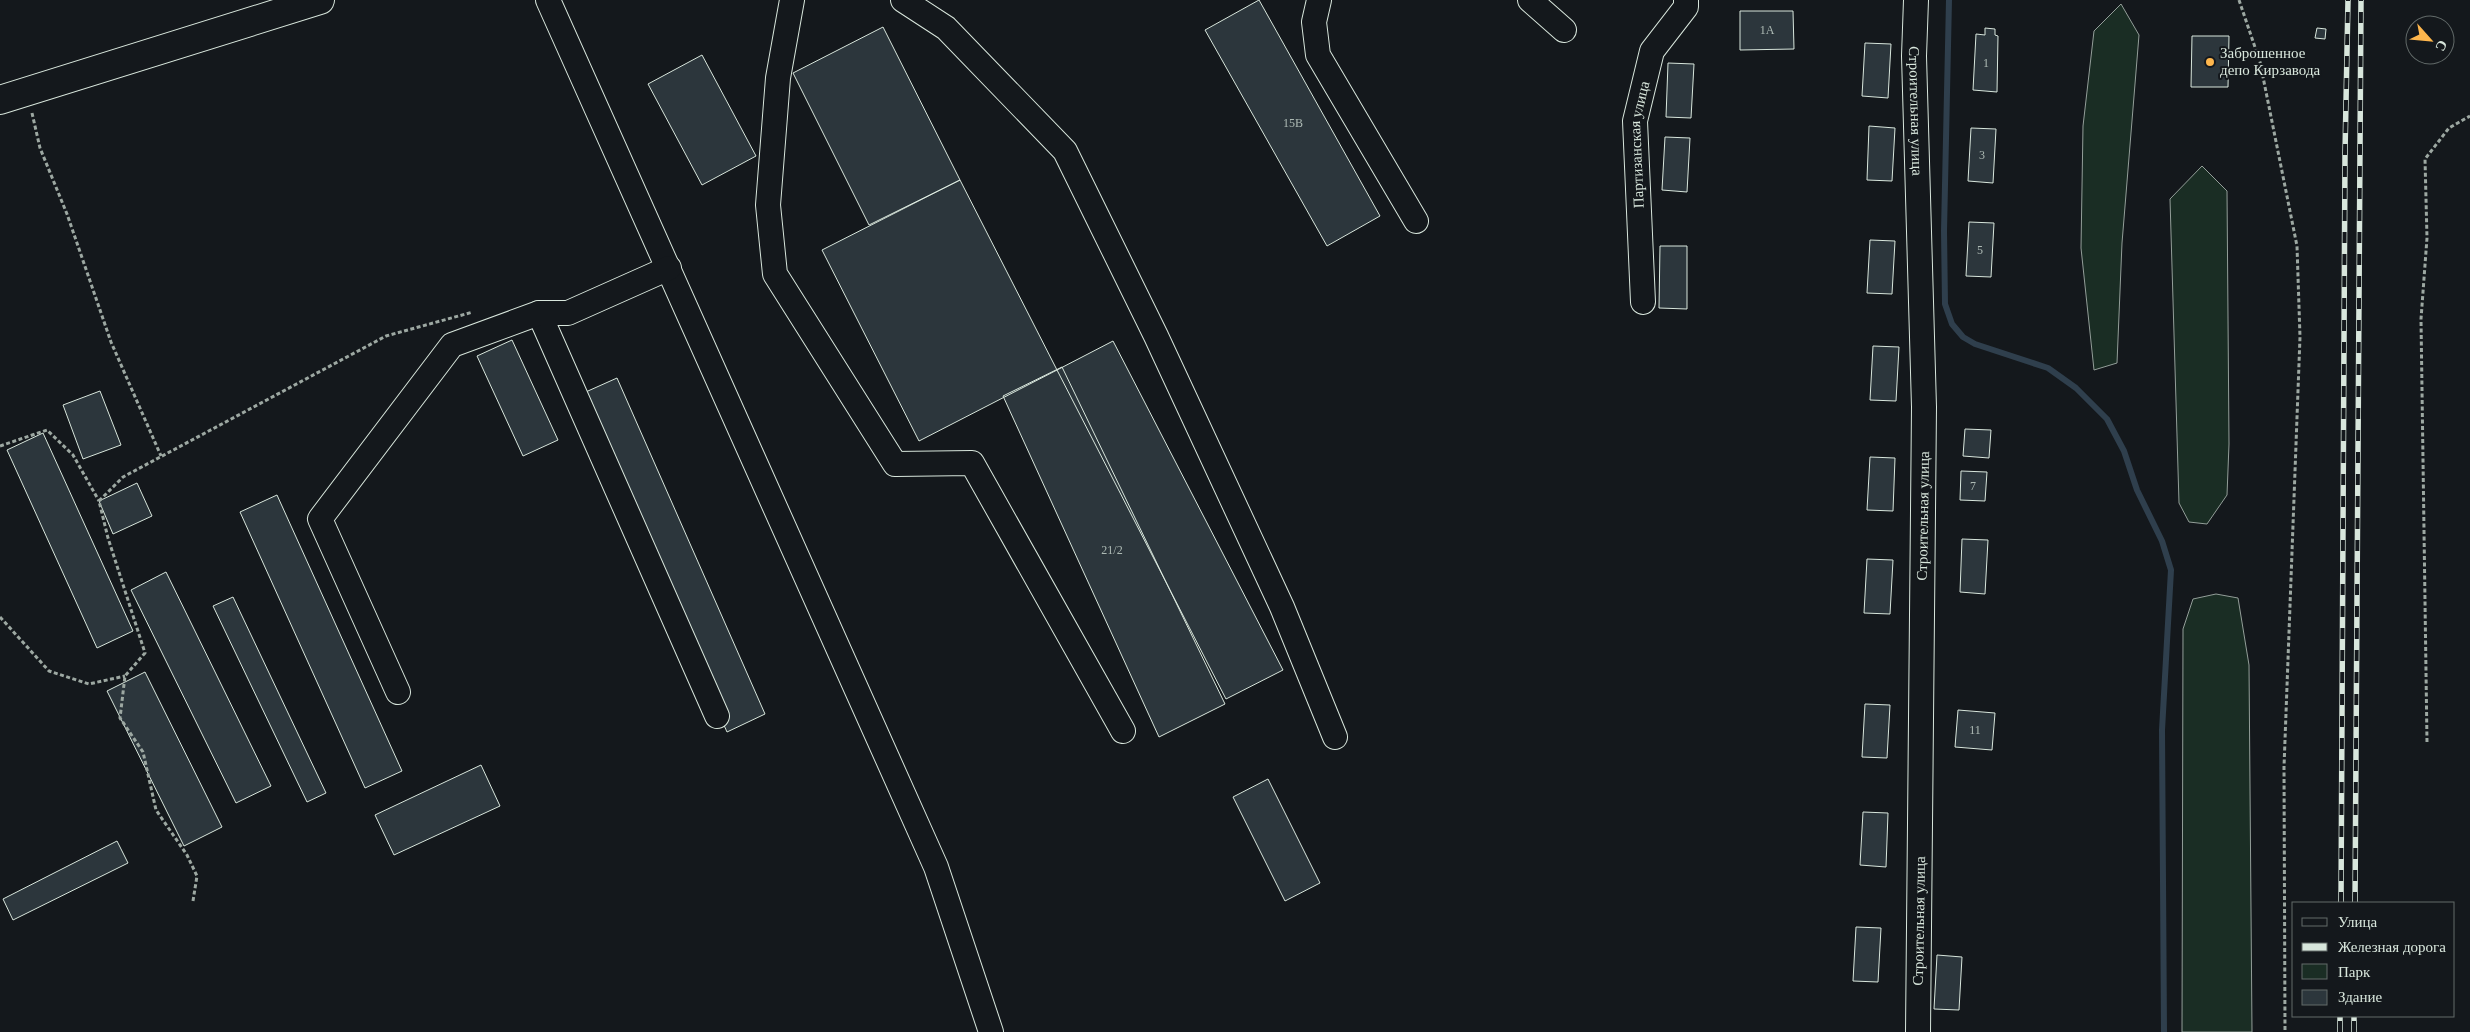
<svg xmlns="http://www.w3.org/2000/svg" width="2470" height="1032" font-family="Georgia,serif">
<rect width="100%" height="100%" fill="#14181c"/>
<path fill="#1a2d24" stroke="#939e99" d="M2121,4L2139,35L2122,243L2117,363L2094,370L2081,248L2083,126L2094,31Z
M2202,166L2227,191L2229,444L2227,495L2207,524L2189,522L2179,503L2170,199Z
M2216,594L2238,598L2249,665L2252,1032H2182L2183,629L2193,599Z"/>
<g fill="none" stroke-linecap="round" stroke-linejoin="round">
<path stroke="#2f3f4d" stroke-width="6" d="M1949,0L1944,231L1945,304L1952,324L1963,337L1975,344L2048,368L2076,388L2107,419L2124,451L2137,490L2162,541L2171,570L2162,730L2164,1032"/>
</g>
<path fill="#2c363c" stroke="#d8e6dc" d="M1259,0L1380,216L1327,246L1205,30Z
M1740,11H1793L1794,49L1740,50Z
M883,27L960,180L869,225L793,73Z
M1985,28L1995,29V35L1998,36L1997,92L1973,90L1976,34L1985,35Z
M2317,28L2326,29L2325,39L2315,38Z
M2192,36H2229L2228,87H2191Z
M1865,43L1891,44L1888,98L1862,96Z
M702,55L756,156L702,185L648,84Z
M1668,63L1694,64L1691,118L1666,117Z
M1869,126L1895,128L1892,181L1867,180Z
M1971,128L1996,129L1993,183L1968,181Z
M1665,137L1690,138L1687,192L1662,190Z
M960,180L1057,370L919,441L822,250Z
M1969,222L1994,223L1991,277L1966,276Z
M1870,240L1895,241L1892,294L1867,293Z
M1660,246H1687V309L1659,308Z
M512,340L558,440L523,456L477,356Z
M1113,341L1283,670L1226,699L1057,370Z
M1873,346L1899,347L1896,401L1870,400Z
M1062,367L1225,704L1159,737L1003,396Z
M617,378L765,714L727,732L579,395Z
M100,391L121,445L83,459L63,405Z
M1965,429L1991,430L1989,458L1963,456Z
M43,433L133,631L97,648L7,450Z
M1870,457L1895,458L1893,511L1867,510Z
M1961,471L1987,472L1985,501L1960,500Z
M137,483L152,516L113,534L99,501Z
M277,495L402,771L365,788L240,512Z
M1962,539L1988,540L1985,594L1960,592Z
M1867,559L1893,560L1890,614L1864,613Z
M166,572L271,786L236,803L131,590Z
M233,597L326,793L307,802L213,606Z
M145,672L222,827L184,846L107,691Z
M1865,704L1890,705L1887,758L1862,757Z
M1958,710L1995,713L1992,750L1955,747Z
M481,765L500,806L394,855L375,815Z
M1268,779L1320,883L1285,901L1233,797Z
M1863,812L1888,813L1886,867L1860,865Z
M117,841L128,863L13,920L3,899Z
M1856,927L1881,928L1878,982L1853,981Z
M1937,955L1962,957L1959,1010L1934,1009Z"/>
<g fill="none" stroke-linecap="round" stroke-linejoin="round">
<defs>
<g id="minor">
<path d="M548,0L936,867L991,1032"/>
<path d="M792,0L778,78L768,205L775,274L895,464L972,463L1123,731"/>
<path d="M903,0L946,28L1065,151L1156,336L1282,607L1335,737"/>
<path d="M1319,0L1314,22L1318,55L1416,221"/>
<path d="M1530,0L1564,30"/>
<path id="s1" d="M1916,0L1914,56L1924,407L1918,1032"/>
<path id="s2" d="M1643,302L1635,121L1652,51L1686,7V0"/>
<path d="M539,313L717,716"/>
<path d="M398,692L320,519L452,345L539,313H568L669,268"/>
</g>
<path id="major" d="M0,100L320,0"/>
</defs>
<use href="#minor" stroke="#d8e6dc" stroke-width="26"/>
<use href="#major" stroke="#d8e6dc" stroke-width="30"/>
<path stroke="#9da8a2" stroke-width="3" stroke-dasharray="4 2.5" stroke-linecap="butt" d="M2239,0L2260,62L2297,246L2300,337L2284,767L2285,1032
M32,113L40,148L67,214L111,342L161,456
M0,446L47,430L73,455L99,501
M0,617L49,671L89,684L125,676
M2427,742L2421,319L2427,238L2425,159L2449,128L2470,116
M193,901L197,876L187,855L156,810L143,752L120,718L125,676L145,653L108,538L99,501L123,477L386,336L473,312"/>
<use href="#minor" stroke="#14181c" stroke-width="24"/>
<use href="#major" stroke="#14181c" stroke-width="28"/>
<defs>
<path id="rail" d="M2341,903L2345,153L2348,0
M2355,903L2361,0
M2340,1032V1016
M2354,1032V1016"/>
</defs>
<use href="#rail" stroke="#d8e6dc" stroke-width="5.5"/>
<use href="#rail" stroke="#14181c" stroke-width="4" stroke-dasharray="11" stroke-linecap="butt"/>
</g>
<circle fill="#ffb74d" stroke="#14181c" stroke-width="2" cx="2210" cy="62" r="5"/>
<g text-anchor="middle" dominant-baseline="central" stroke-width="4" stroke-linejoin="round" paint-order="stroke">
<g font-size="12" fill="#adbab4">
<text x="1767" y="30">1А</text>
<text x="1986" y="63">1</text>
<text x="1293" y="123">15В</text>
<text x="1982" y="155">3</text>
<text x="1980" y="250">5</text>
<text x="1973" y="486">7</text>
<text x="1112" y="550">21/2</text>
<text x="1975" y="730">11</text>
</g>
<g font-size="15" fill="#d8e6dc" stroke="#14181c" text-anchor="start">
<text x="2220" y="53">Заброшенное<tspan x="2220" dy="17">депо Кирзавода</tspan></text>
</g>
<g font-size="15" fill="#d8e6dc" stroke="#14181c">
<text stroke="none"><textPath href="#s1" startOffset="111">Строительная улица</textPath></text>
<text stroke="none"><textPath href="#s2" startOffset="158">Партизанская улица</textPath></text>
<text transform="translate(1923 516) rotate(-89)">Строительная улица</text>
<text transform="translate(1919 921) rotate(-89)">Строительная улица</text>
</g>
</g>
<rect x="2292" y="902" width="162" height="115" fill="#14181c" stroke="#626a69"/>
<rect x="2302" y="918" width="25" height="8" fill="#14181c" stroke="#626a69"/>
<text x="2338" y="927" font-size="15" fill="#d8e6dc">Улица</text>
<rect x="2302" y="943" width="25" height="8" fill="#d8e6dc" stroke="#626a69"/>
<text x="2338" y="952" font-size="15" fill="#d8e6dc">Железная дорога</text>
<rect x="2302" y="964" width="25" height="15" fill="#1a2d24" stroke="#626a69"/>
<text x="2338" y="977" font-size="15" fill="#d8e6dc">Парк</text>
<rect x="2302" y="990" width="25" height="15" fill="#2c363c" stroke="#626a69"/>
<text x="2338" y="1002" font-size="15" fill="#d8e6dc">Здание</text>
<g transform="translate(2430 40) rotate(117)"><circle r="24" fill="#14181c" stroke="#626a69"/>
<path d="M0-4L9 19L0 12L-9 19Z" fill="#ffb74d"/>
<text y="-8" font-size="14" font-weight="bold" text-anchor="middle" fill="#d8e6dc">С</text>
</g>
</svg>
